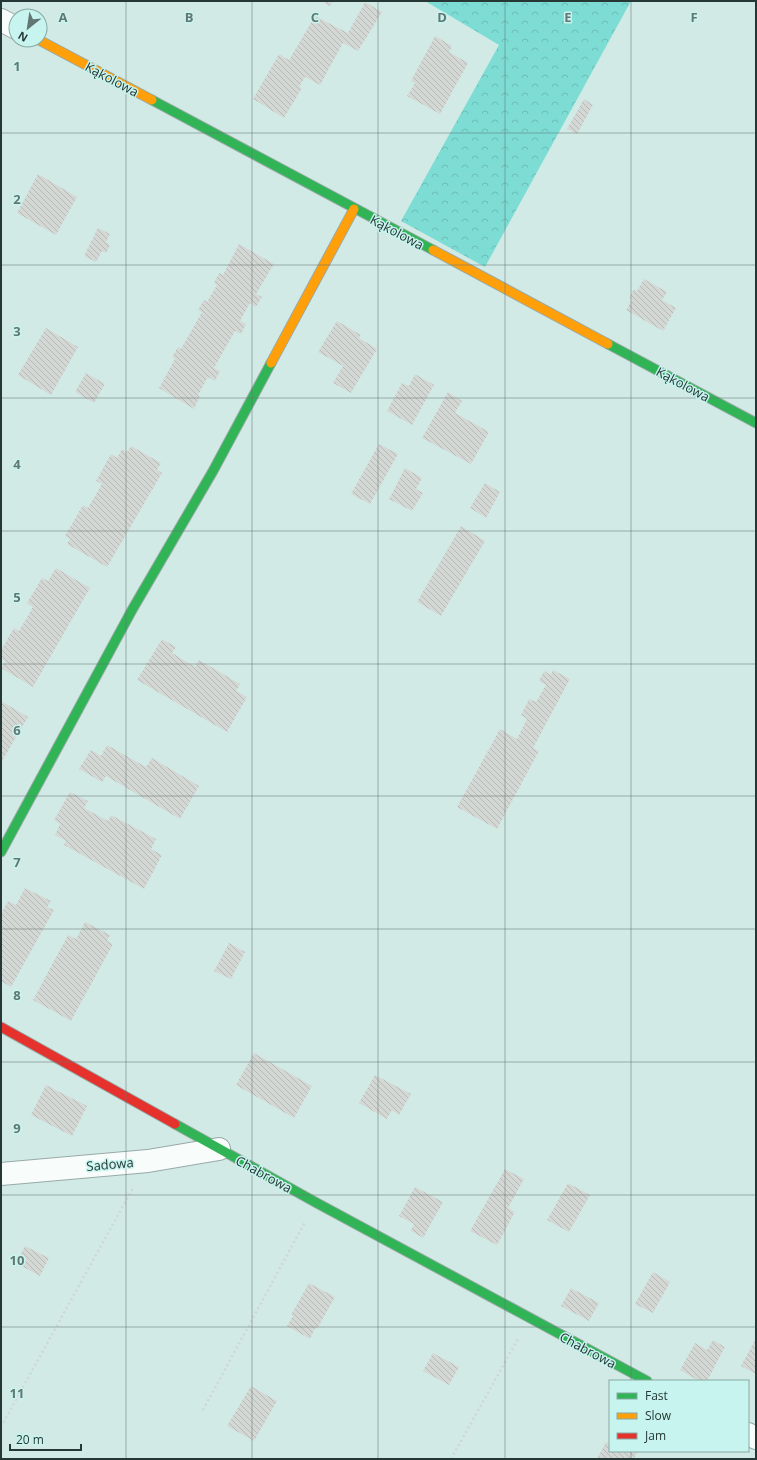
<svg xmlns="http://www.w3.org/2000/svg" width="757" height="1460" font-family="'Open Sans',sans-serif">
<defs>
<pattern id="forest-crowns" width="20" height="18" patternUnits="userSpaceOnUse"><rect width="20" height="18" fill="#7dddd4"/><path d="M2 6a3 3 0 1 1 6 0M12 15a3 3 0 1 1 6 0" fill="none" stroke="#6cbeb7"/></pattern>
<pattern id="building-back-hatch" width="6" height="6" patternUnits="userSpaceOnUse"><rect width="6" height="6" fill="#d4d8d4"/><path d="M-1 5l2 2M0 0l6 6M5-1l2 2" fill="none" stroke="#b6bab7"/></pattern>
</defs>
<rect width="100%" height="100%" fill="#d2eae6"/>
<path fill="url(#forest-crowns)" d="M425,1H631L485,267L401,221L499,45Z"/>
<path fill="url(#building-back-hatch)" d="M321,1H333L330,6Z
M365,2L382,12L358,51L343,43L320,85L305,77L299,87L302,88L284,118L253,99L279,54L289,60L315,16L348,33Z
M435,36L452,46L449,52L468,63L440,114L407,96L415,83L411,81Z
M584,99L593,105L577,134L567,129Z
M38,174L77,197L56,235L17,213Z
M98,228L110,234L106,242L110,245L106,253L102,251L96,262L84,256Z
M239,244L274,264L256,294L262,297L256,307L250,303L240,321L246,324L241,334L235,331L214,368L220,371L215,381L208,377L198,395L200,396L194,409L159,388L175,359L172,357L178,347L181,349L202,312L198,310L204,300L207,302L217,285L214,283L219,273L223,275Z
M644,279L667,292L662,300L676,308L663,331L626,310L632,300L629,298L634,289L637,291Z
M337,321L361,335L359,338L377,349L351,393L333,383L343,366L318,352Z
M46,328L78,347L51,395L18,375Z
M86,373L105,384L94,403L75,392Z
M415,374L434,385L412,425L387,411L402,383L409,386Z
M448,392L462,401L455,413L489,432L471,464L422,438Z
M379,444L398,454L370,504L351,494Z
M131,446L161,463L157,470L162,473L107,567L67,544L70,539L65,536L83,505L88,508L102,484L96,481L111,454L117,458L122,449L127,452Z
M405,468L422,478L416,489L423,493L412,511L389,499Z
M485,483L500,492L486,518L470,508Z
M461,526L485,541L441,616L417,602Z
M56,568L90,588L33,687L1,668L5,661L1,659V650L14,628L19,631L33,607L27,603L42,578L48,581Z
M162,639L176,647L172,653L195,667L199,660L240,684L236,691L247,697L227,732L137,680Z
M553,670L570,679L533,748L539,751L497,829L457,807L500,729L517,739L527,719L521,715L529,699L536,702L546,685L539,681L544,671L551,675Z
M1,701L28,717L1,763Z
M107,745L146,767L152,758L199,786L180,819L106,776L102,782L79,769L91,750L101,756Z
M70,792L88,801L84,808L108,821L111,815L156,839L151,849L162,855L144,889L64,845L66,841L55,835L60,824L54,820Z
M25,888L51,901L47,907L54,910L11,987L1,981V914L8,901L16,905Z
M85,922L110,935L107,941L113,944L71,1021L33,1000L68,935L76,939Z
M229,943L245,952L231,979L214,971Z
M254,1053L312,1086L294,1118L236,1085Z
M375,1075L411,1094L399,1115L392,1110L387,1119L359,1103Z
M46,1085L87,1106L72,1136L31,1115Z
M505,1169L524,1179L508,1208L515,1212L497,1245L470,1231Z
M568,1183L590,1195L569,1232L547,1220Z
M415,1187L443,1202L423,1238L411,1231L414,1224L399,1216Z
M25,1246L49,1258L40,1276L16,1263Z
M653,1272L670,1282L653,1313L635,1304Z
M309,1283L335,1297L317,1329L315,1328L310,1339L287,1326L293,1316L291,1315Z
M571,1288L599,1303L589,1321L561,1306Z
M756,1338V1374L741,1366Z
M713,1340L725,1347L707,1381H699L680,1370L695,1343L707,1350Z
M433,1353L459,1367L449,1385L423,1371Z
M251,1386L277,1401L254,1441L227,1426Z
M606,1442L610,1444V1451H636L637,1453L634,1458L637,1459H597Z"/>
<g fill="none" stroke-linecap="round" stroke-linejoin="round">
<defs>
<path id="street" d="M1,20L16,28
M1,1174L148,1161L219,1149
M748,1434L756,1438"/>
<path id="fast" d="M152,100L433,250
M608,344L756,423
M1,852L132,610L213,471L271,363
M175,1124L315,1202L647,1381"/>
<path id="slow" d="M39,40L152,100
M433,250L608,344
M271,363L354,209"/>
<path id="jam" d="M1,1027L175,1124"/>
</defs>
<use href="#street" stroke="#97aaa7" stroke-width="24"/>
<use href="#fast" stroke="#97aaa7" stroke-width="11"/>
<use href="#slow" stroke="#97aaa7" stroke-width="11"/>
<use href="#jam" stroke="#97aaa7" stroke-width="11"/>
<path stroke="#cfd7d6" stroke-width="2.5" stroke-dasharray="2 3" stroke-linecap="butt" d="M203,1410L305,1222
M1,1427L134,1186
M451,1459L519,1337"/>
<use href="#street" stroke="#f8fcfb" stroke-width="22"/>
<use href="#fast" stroke="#30b455" stroke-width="9"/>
<use href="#slow" stroke="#ff9f0a" stroke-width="9"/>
<use href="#jam" stroke="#e5322d" stroke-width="9"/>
</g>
<path fill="none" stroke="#627674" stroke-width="1" stroke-opacity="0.55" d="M126,1V1459M252,1V1459M378,1V1459M505,1V1459M631,1V1381M1,133H756M1,265H756M1,398H756M1,531H756M1,664H756M1,796H756M1,929H756M1,1062H756M1,1195H756M1,1327H756M631,1451V1459"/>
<g text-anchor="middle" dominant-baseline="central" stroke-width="3" stroke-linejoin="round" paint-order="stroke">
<g font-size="13" fill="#263836" stroke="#c7f4ee">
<text transform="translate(112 79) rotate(28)">Kąkolowa</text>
<text transform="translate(397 232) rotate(28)">Kąkolowa</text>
<text transform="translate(683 384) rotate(28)">Kąkolowa</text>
<text transform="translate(110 1164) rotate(-5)">Sadowa</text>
<text transform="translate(264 1174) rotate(29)">Chabrowa</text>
<text transform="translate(588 1350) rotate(28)">Chabrowa</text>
</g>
</g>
<g font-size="13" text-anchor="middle" font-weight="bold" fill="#627674" stroke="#c7f4ee" stroke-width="3" stroke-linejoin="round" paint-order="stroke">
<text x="63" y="22">A</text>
<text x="189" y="22">B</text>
<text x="315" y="22">C</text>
<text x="442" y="22">D</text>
<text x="568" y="22">E</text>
<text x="694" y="22">F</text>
<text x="17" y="71">1</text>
<text x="17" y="204">2</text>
<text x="17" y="336">3</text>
<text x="17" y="469">4</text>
<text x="17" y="602">5</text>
<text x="17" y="735">6</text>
<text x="17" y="867">7</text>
<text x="17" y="1000">8</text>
<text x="17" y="1133">9</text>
<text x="17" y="1265">10</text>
<text x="17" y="1398">11</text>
</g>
<rect width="757" height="1460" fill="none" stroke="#263836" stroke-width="4"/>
<rect x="609" y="1380" width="140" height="72" fill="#c7f4ee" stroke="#87a9a4"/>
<rect x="617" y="1393" width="20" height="6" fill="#30b455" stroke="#87a9a4"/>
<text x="645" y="1400" font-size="12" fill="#263836">Fast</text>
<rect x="617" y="1413" width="20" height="6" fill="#ff9f0a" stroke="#87a9a4"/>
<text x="645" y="1420" font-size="12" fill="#263836">Slow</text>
<rect x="617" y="1433" width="20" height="6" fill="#e5322d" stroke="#87a9a4"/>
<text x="645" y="1440" font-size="12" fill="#263836">Jam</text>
<g transform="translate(28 28) rotate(210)"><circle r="19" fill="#c7f4ee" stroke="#87a9a4"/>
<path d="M0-3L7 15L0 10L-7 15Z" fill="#627674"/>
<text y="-6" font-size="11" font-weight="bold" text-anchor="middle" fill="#263836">N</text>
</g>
<path d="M10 1444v6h71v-6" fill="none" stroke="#263836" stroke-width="2"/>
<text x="16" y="1444" font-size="12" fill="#263836" stroke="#c7f4ee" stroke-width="3" paint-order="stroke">20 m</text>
</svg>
